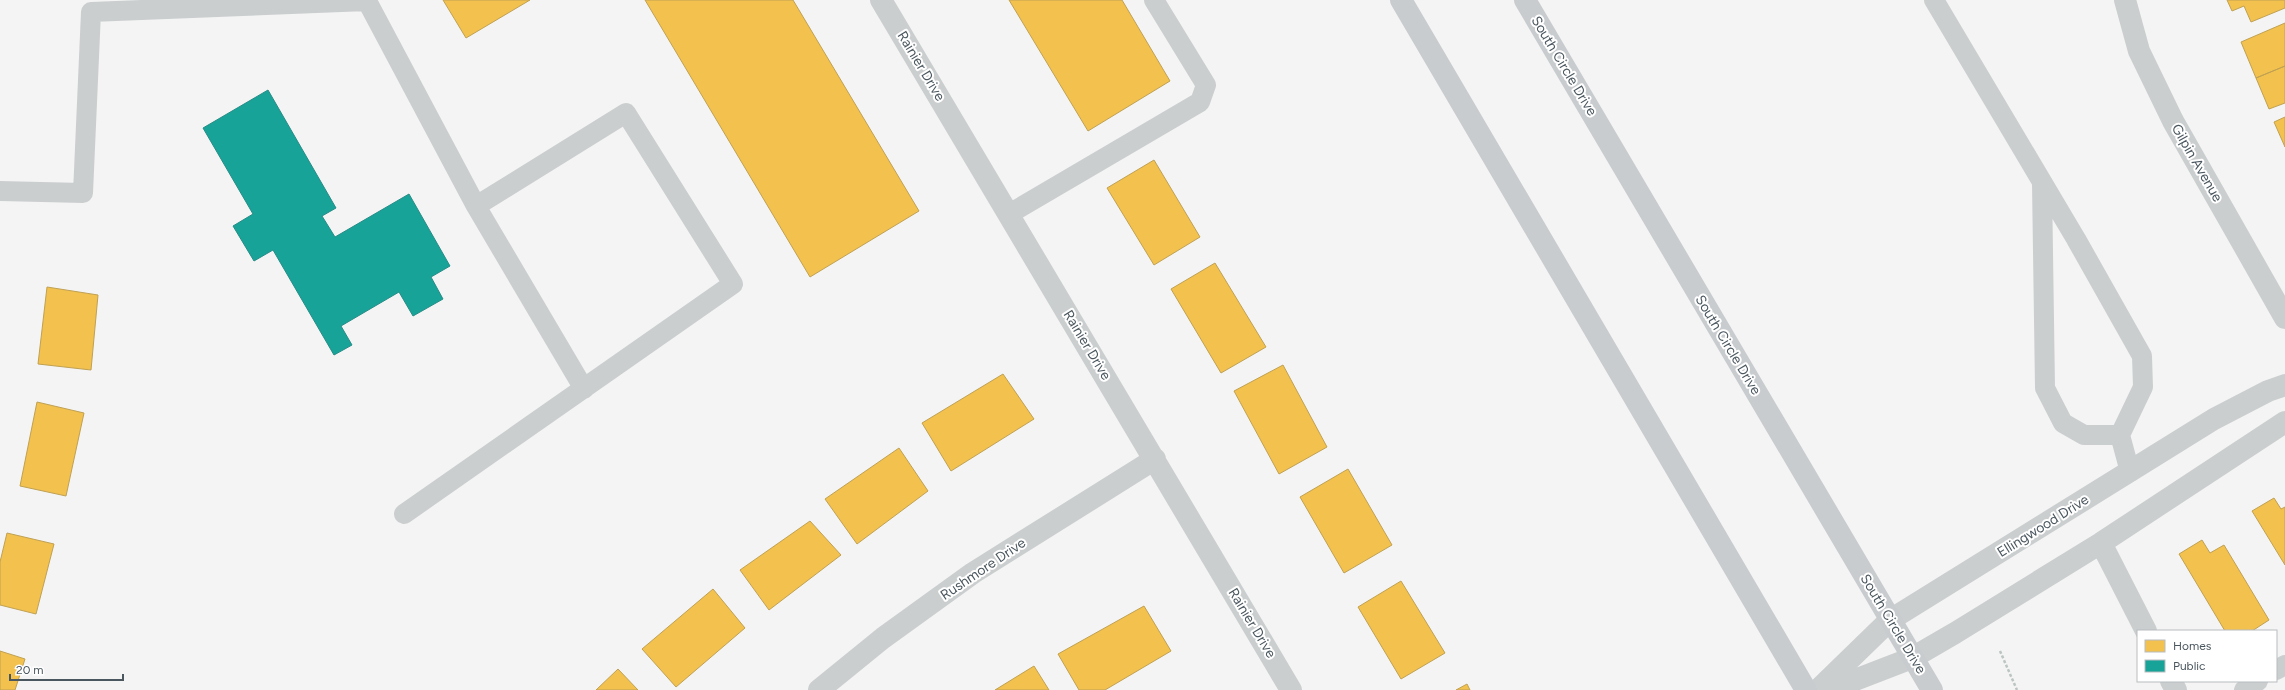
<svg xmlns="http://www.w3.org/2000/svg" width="2285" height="690" font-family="Figtree,sans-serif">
<rect width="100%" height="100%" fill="#f4f4f4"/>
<path fill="#f2c14e" stroke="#c0a153" d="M443,0H530L466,38Z
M645,0H793L919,211L810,277Z
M1009,0H1122L1170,81L1088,131Z
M2227,0H2285V8L2251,22L2244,6L2232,11Z
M2285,23V66L2256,78L2241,42Z
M2285,66V103L2269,109L2256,78Z
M2285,117V147L2274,122Z
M1154,160L1200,237L1154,265L1107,188Z
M1215,263L1266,347L1221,373L1171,289Z
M47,287L98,295L91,370L38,364Z
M1283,365L1327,447L1279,474L1234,391Z
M1003,374L1034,419L951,471L922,423Z
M37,402L84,413L66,496L20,486Z
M899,448L928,491L857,544L825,499Z
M1348,469L1392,545L1344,573L1300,497Z
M2274,498L2281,509L2285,507V565L2252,511Z
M810,521L841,555L769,610L740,570Z
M7,533L54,544L36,614L0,605V562Z
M2202,540L2210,553L2224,545L2269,620L2252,631H2225L2179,554Z
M1401,581L1445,653L1401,679L1358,607Z
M713,589L745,628L676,687L642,649Z
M1144,606L1171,651L1105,690H1079L1058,654Z
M0,651L25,659L15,690H0Z
M1034,666L1049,690H995Z
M618,669L638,690H596Z
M1467,684L1470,690H1456Z"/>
<path fill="#17a398" stroke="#278c87" d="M268,90L336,208L322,216L335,237L409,194L450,266L431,277L443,299L413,316L399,292L341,326L352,345L334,355L273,250L254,261L233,226L253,214L203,128Z"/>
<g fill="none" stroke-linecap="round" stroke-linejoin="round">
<path stroke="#bbc5c2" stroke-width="2.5" stroke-dasharray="3 2" stroke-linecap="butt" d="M2000,651L2017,690"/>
<path stroke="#cbcecf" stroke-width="20" d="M1934,0L2076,239L2142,356L2143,387L2120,435L2130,472
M2042,184L2045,388L2063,423L2084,435H2120
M0,191L83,193L91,12L367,1L476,206L584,389
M1009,214L1200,102L1206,85L1154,0
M404,514L733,284L626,113L476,206
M2276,670L2285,665
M2244,690L2258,681"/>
<path stroke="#cbcecf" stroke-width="22" d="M881,0L1291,690
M2125,0L2139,51L2173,121L2285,318
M2101,543L2146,631
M2171,681L2176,690
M819,690L883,638L973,573L1155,459
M1818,690L1890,620L2214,419L2268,391L2285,385
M1829,690L1912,658L1955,633L2101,543L2285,422"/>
<path stroke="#c9cccf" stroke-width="22" d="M1401,0L1806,690
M1525,0L1932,690"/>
</g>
<g text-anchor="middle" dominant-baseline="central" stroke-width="4" stroke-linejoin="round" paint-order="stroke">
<g font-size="14" fill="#4b575f" stroke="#fff">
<text transform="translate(921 66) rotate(59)">Rainier Drive</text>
<text transform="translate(1564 66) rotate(59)">South Circle Drive</text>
<text transform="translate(2197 163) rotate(60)">Gilpin Avenue</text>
<text transform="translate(1087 345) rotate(59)">Rainier Drive</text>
<text transform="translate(1728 345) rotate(59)">South Circle Drive</text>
<text transform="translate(2043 526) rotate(-32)">Ellingwood Drive</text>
<text transform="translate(983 569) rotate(-34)">Rushmore Drive</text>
<text transform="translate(1252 623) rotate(59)">Rainier Drive</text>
<text transform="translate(1893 624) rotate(59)">South Circle Drive</text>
</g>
</g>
<rect x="2137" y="630" width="140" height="52" fill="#ffffff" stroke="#b7bcbf"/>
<rect x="2145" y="640" width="20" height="12" fill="#f2c14e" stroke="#b7bcbf"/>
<text x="2173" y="650" font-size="12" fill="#4b575f">Homes</text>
<rect x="2145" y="660" width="20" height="12" fill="#17a398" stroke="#b7bcbf"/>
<text x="2173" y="670" font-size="12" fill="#4b575f">Public</text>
<path d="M10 674v6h113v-6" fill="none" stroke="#4b575f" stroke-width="2"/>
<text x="16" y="674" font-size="12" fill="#4b575f" stroke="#ffffff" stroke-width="3" paint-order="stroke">20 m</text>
</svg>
